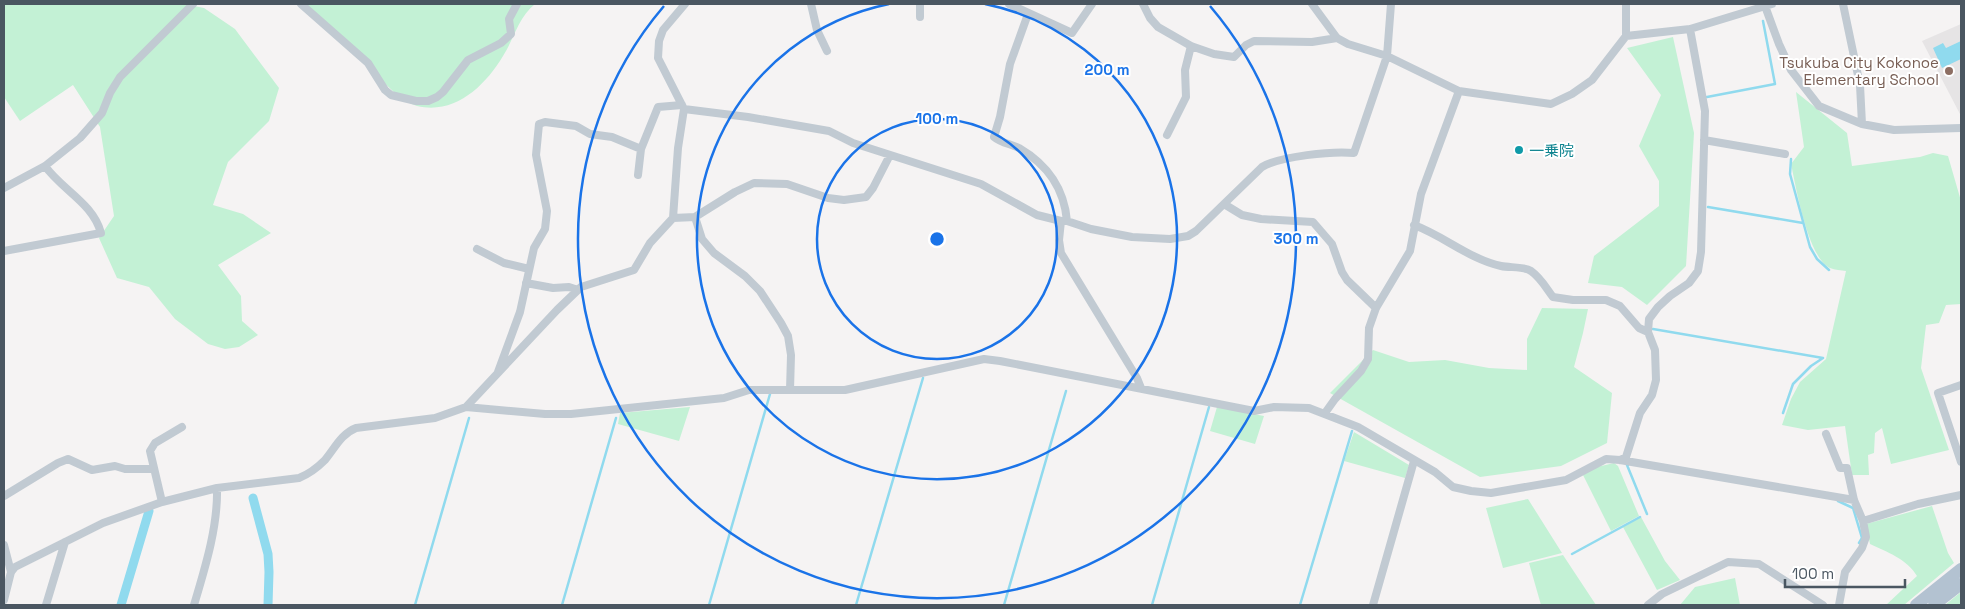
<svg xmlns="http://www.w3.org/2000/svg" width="1965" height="609" font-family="'Space Grotesk','Noto Sans JP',sans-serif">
<rect width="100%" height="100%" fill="#f5f3f3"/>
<path fill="#e6e4e5" d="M1961,24V116L1922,41Z"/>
<path fill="#c3f1d5" d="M4,4H184L204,8L235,29L279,88L269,121L228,162L213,205L243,214L271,233L218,265L241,296L242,321L258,335L239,347L225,349L208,344L175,319L149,287L117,278L99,238L114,216L100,127L73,85L20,121L4,97Z
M301,4H535C518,18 514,39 503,56C485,86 455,115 417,106C410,104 403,99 397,95Z
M1673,37L1694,133L1686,266L1647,305L1622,287L1588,283L1594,256L1659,206V181L1639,146L1661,95L1627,48Z
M1796,92L1847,133L1852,166L1920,157L1933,153L1948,156L1961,201V304L1946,305L1939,323L1926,325L1921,368L1949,450L1891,464L1882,428L1875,433L1874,453L1868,455L1869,475H1852L1845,426L1808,430L1782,425L1791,399L1800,382L1826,359L1846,271C1841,270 1835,270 1830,268C1808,258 1796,187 1791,164L1804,147Z
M1542,308L1588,309L1583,333L1574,367L1612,393L1607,443L1561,466L1480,477L1330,393L1373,350L1409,362L1445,360L1489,368L1527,370V339Z
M690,407L679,441L618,424L620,413Z
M1217,407L1264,416L1255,444L1210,431Z
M1354,432L1409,465L1405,478L1344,461Z
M1614,463L1618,466L1639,516L1611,531L1583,475L1597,467Z
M1528,499L1562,553L1503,568L1486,508Z
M1932,506L1948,553L1954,563L1904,605H1886L1917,576C1907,559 1887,552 1870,544L1866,524Z
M1641,517L1665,561L1680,580L1657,590L1623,527Z
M1563,555L1596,605H1541L1529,563Z
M1735,578L1740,605H1680L1695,587Z
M1961,592V605H1945Z"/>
<path fill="#90daee" d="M1961,41V59L1942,68L1933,48L1943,43L1946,48Z"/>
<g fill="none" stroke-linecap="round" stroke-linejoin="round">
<path stroke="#90daee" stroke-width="2.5" d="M1707,97L1775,84L1763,21
M1791,159L1790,174L1810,247L1817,259L1829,270
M1708,207L1803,223
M1653,329L1823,358L1811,366L1793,384L1783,413
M1628,465H1627L1647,514
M1838,501L1853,508L1862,538L1859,543
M1572,554L1640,517
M415,605L469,418
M562,605L616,418
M709,605L770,394
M856,605L923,378
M1004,605L1066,391
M1152,605L1209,407
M1300,605L1352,431"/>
<path stroke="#90daee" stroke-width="9" d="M253,498L268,554L269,572L268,605
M121,605L149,511"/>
<path stroke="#c1cad2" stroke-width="8" d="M301,4L368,63L385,90L391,95L416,101H428L437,97L443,92L468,60L501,43L511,34L509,19L517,4
M811,4L817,30L827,51
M920,4V17
M1009,4L1072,33L1092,4
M1143,4L1150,18L1158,27L1191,46L1214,54L1234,57L1246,45L1254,41L1312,42L1337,38
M1312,4L1337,38L1348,44L1387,56L1459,91L1551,104L1572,94L1592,80L1626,36L1690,29L1772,4
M1626,4V36
M1843,4L1860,85L1862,124
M1765,6L1779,44L1791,70L1819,106L1862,124L1894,130L1961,128
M1028,14L1010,64L1000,117L994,137C1001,143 1011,144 1019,148C1048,165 1064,188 1067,221
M684,109L748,117L829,131L853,143L981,184L1037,215L1061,221H1067L1091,229L1132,237L1170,239L1188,236L1196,231L1262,167C1281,156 1332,151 1354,153L1387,56L1391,4
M1167,135L1186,97L1185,70L1191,46
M1704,140L1785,154
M638,175L641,149
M4,188L45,166L80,138L102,113L110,93L120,77L193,4
M1224,204L1242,215L1261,219L1313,222L1332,244L1342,272L1347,280L1376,308
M695,217L735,192L754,183L787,184L828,198L844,200L866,197L873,188L890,155
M673,218L695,217L702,239L714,253L745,276L760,291L781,323L788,336L791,355L790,390
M1061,221L1059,240L1061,253L1137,378L1141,388
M1414,225C1444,236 1469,259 1501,266C1510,268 1523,266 1531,271C1541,278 1546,288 1553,297L1573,300H1606L1620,306L1639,328L1648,332
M477,249L504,263L529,269
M4,251L101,233C93,203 62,190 45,166
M526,283L553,288L569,287L578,290
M498,372L520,312L534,248L545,229L547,211L536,155L539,124L545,122L576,126L590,134L612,137L641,149L658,107L682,105
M1961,385L1938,393L1961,462
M466,407L557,310L581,287L634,270L650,243L673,218L678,148L684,109L658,58L659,41L663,30L685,4
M1325,413L1335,399L1361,371L1368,359L1369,328L1376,308L1410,251L1421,194L1459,91
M1826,434L1840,468H1847L1854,500L1863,521L1866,537L1862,548L1845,572L1839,605
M1620,460L1626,457L1640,413L1652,395L1656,380L1655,350L1648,332L1649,319L1658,307L1670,296L1689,283L1698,271L1701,252L1705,111L1690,29
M4,496L58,463L68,459L92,470L115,466L125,469H154
M162,502L150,451L155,443L182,427
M1863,521L1918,504L1961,495
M4,545L11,572
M4,600L11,572L15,567L103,523L162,502L217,488L299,478C309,474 317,468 325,460C335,448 341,434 356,428L435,418L466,407L545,414H571L724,398L749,390H845L984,359L1000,361L1254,411L1274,407L1309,408L1358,427L1435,472L1453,487L1471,491L1491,493L1566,480L1606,459L1620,460L1854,500
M46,605L65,542
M194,605C205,568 218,527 217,488
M1373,605L1414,461
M1648,605L1662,594L1728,562L1759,564L1823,605"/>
<path stroke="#b3c2d1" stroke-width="12" d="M1916,605L1961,569
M1934,605L1961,584"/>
</g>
<g fill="none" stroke="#1a73e8" stroke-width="2.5">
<circle cx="937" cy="239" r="120"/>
<path d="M985 4A240 240 0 1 1 889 4"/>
<path d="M1210 6A359 359 0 1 1 664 6"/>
</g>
<circle fill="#8d6e63" stroke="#fff" stroke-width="2" cx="1949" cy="71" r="5"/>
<circle fill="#0f9aa8" stroke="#fff" stroke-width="2" cx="1519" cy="150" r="5"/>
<g text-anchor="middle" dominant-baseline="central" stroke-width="4" stroke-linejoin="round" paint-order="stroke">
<g font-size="15" fill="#785e54" stroke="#fff" text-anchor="end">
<text x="1939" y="62">Tsukuba City Kokonoe<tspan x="1939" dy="17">Elementary School</tspan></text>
</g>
<g font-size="15" fill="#0d838f" stroke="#fff" text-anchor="start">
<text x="1529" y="150">一乗院</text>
</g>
</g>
<circle cx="937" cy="239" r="8" fill="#1a73e8" stroke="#fff" stroke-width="2.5"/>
<g font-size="15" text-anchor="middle" font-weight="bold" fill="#1a73e8" stroke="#fff" stroke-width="4" stroke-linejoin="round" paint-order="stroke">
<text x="1107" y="75">200 m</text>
<text x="937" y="124">100 m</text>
<text x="1296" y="244">300 m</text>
</g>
<rect width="1965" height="609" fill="none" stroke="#4a5661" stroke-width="10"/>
<path d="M1785 579v8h120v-8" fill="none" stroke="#4a5661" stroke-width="2.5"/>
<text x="1792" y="579" font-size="15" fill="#4a5661" stroke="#ffffff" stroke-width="4" paint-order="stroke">100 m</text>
</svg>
